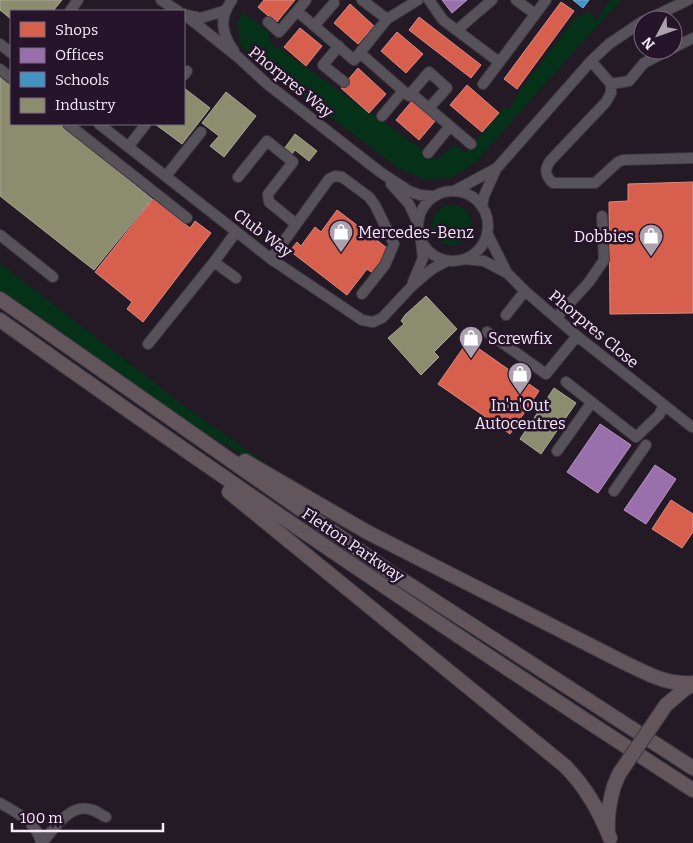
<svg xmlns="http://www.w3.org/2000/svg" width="693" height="843" font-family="Bitter,serif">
<rect width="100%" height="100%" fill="#231a25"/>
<path fill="#053119" d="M610,0H622L575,50L475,163L451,178L425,179L400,169L301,95L241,46L237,23L243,12L269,32L270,42L437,160L453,145L466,152L505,107L510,109L520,90L575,18L588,12L597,20Z
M432 225a20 20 0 1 1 40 0a20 20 0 1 1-40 0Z
M0,263L183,405L311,495L180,418L0,292Z"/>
<path fill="#d6604d" stroke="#df8980" d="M264,0H295L276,23L258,7Z
M561,2L574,11L517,89L504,79Z
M350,4L374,26L358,44L334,23Z
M419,17L481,65L471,78L409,30Z
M300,28L322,46L306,66L284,47Z
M397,32L423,54L406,73L381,51Z
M358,68L386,94L369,113L341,88Z
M467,85L499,113L482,132L450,105Z
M412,101L435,121L419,140L396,120Z
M693,182V313L610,314L609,202L628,201V184Z
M153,199L190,228L195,221L211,233L143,322L127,309L132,302L95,272Z
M337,210L391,251L374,274L367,269L347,295L290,251L297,242L301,246L315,227L321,232Z
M468,341L539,391L510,434L438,384Z
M671,500L693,514V532L682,548L652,529Z"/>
<path fill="#9970ab" stroke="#b594c2" d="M442,0H467L452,13Z
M600,424L631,445L598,493L567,472Z
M655,465L676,479L646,524L624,510Z"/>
<path fill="#4393c3" stroke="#78add3" d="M573,0H589L583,8Z"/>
<path fill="#8c8c6e" stroke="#aca897" d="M0,0H62L53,11H11V19L0,10Z
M0,74L11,83V124H61L152,199L94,270L0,196Z
M184,88L210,108L182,144L155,124H184Z
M226,92L256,116L224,157L210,146L219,136L202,123Z
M295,134L317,151L309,161L295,150L291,155L284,149Z
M426,296L457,329L434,352L439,357L421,375L388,338L404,324L401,321L405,315Z
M554,388L576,403L541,454L520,439Z"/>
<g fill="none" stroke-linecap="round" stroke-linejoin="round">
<defs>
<path id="minor" d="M161,0L178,11
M232,0C219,18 221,33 234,51
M362,0L387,19L418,0
M429,0L443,20L499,62
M516,0L535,14
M70,11L78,0
M297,11L306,0
M184,14L239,58L266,83L380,172L409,191L420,195L432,196
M187,15L201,18L224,11
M646,20L688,0
M268,22L279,32L297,11L354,60L387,19
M314,26L334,3
M457,30L492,0
M0,44L11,53
M339,46L323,65L344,82
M673,48L693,38
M360,53L409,96L411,93L471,144
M591,61L611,84V93L606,102L550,161C544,170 545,176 553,183H595L618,162L623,160L693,158
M0,69L11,78
M184,75L187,71
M483,84L546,0
M611,84L629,81L644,63L669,50
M411,93L429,72L447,88L429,108
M382,116L403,91
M68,124L187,218
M99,124L271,259L362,320L373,322L382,318L412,286L432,269L447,261
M128,147L146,124
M428,153L450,126
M166,176L201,132
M238,177L267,141L293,162L268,194L269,202L296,224
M391,184L409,204L417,221
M456,190L495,169
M418 226a35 35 0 1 1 70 0a35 35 0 1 1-70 0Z
M482,206L484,196L496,169L591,61L609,44L643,21
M236,232L214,262L236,278
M487,233L507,273L525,291L577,336L692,427
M0,235L53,277
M271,259L329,179L335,176L342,177L369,197L375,205L394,244L385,265L362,294
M465,259L484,261L507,273
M413,282L423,258L421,241
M506,315L525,291
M557,317L589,282L604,260L602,216
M487,332L546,374L577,336
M148,344L214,262
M566,382L636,437L659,415L664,405
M557,451L592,402
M614,491L646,445
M0,803C17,813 37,822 41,843
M42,843C54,829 70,802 92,810C97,811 101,815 106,817"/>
<path id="highway" d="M0,299L393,574L693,768
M0,320C227,482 458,638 693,790
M245,461L367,532L625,663C649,674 666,685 693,683
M229,492L565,766C586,787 599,810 610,838
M666,705L685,689L693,684
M608,828C607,813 610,800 614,786"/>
</defs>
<use href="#minor" stroke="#3e3740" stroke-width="12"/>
<use href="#highway" stroke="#3e3740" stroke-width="16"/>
<use href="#minor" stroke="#575159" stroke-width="10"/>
<use href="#highway" stroke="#62555b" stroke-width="14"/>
<defs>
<path id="highway-bridge" d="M614,786L619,774L666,705"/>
</defs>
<use href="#highway-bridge" stroke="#3e3740" stroke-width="16" stroke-linecap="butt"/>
<use href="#highway-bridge" stroke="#62555b" stroke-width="14"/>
</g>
<defs>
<symbol id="shop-pin" viewBox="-11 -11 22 30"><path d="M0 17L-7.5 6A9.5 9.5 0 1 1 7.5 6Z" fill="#aca1ae" stroke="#26152a"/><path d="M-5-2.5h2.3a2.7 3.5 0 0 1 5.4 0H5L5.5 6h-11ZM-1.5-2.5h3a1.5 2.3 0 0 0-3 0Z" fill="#fff"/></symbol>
</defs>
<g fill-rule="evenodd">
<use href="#shop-pin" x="327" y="218" width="28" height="38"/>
<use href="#shop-pin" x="637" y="222" width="28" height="38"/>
<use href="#shop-pin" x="457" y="324" width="28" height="38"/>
<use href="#shop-pin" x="506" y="360" width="28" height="38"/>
</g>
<g text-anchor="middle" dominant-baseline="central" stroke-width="5" stroke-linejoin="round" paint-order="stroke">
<g font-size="16" fill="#f5e9f8" stroke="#26152a">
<text transform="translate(291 82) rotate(39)">Phorpres Way</text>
<text transform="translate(263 233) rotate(37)">Club Way</text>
<text transform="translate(594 329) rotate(40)">Phorpres Close</text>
<text transform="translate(353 545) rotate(34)">Fletton Parkway</text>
</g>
<g font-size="16" fill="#f5e9f8" stroke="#26152a" text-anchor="start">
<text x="358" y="232">Mercedes-Benz</text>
<text x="634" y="236" text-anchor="end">Dobbies</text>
<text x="488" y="338">Screwfix</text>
<text x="520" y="405" text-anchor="middle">In'n'Out<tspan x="520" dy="18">Autocentres</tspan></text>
</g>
</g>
<rect x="10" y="10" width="175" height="115" fill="#26152a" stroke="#796a7c"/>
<rect x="20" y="22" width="25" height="15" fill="#d6604d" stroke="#796a7c"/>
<text x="55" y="35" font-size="15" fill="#f5e9f8">Shops</text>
<rect x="20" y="48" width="25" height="15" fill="#9970ab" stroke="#796a7c"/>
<text x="55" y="60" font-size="15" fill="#f5e9f8">Offices</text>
<rect x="20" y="72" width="25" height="15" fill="#4393c3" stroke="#796a7c"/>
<text x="55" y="85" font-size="15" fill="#f5e9f8">Schools</text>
<rect x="20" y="98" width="25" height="15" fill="#8c8c6e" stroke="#796a7c"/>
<text x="55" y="110" font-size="15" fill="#f5e9f8">Industry</text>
<g transform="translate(658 35) rotate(229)"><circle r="24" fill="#26152a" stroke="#796a7c"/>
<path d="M0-4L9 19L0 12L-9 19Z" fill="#aca1ae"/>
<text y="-8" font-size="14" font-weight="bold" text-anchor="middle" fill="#f5e9f8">N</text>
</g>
<path d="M12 823v8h151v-8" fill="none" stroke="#f5e9f8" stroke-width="2.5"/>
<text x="20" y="823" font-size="15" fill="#f5e9f8" stroke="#26152a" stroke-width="4" paint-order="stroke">100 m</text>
</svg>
